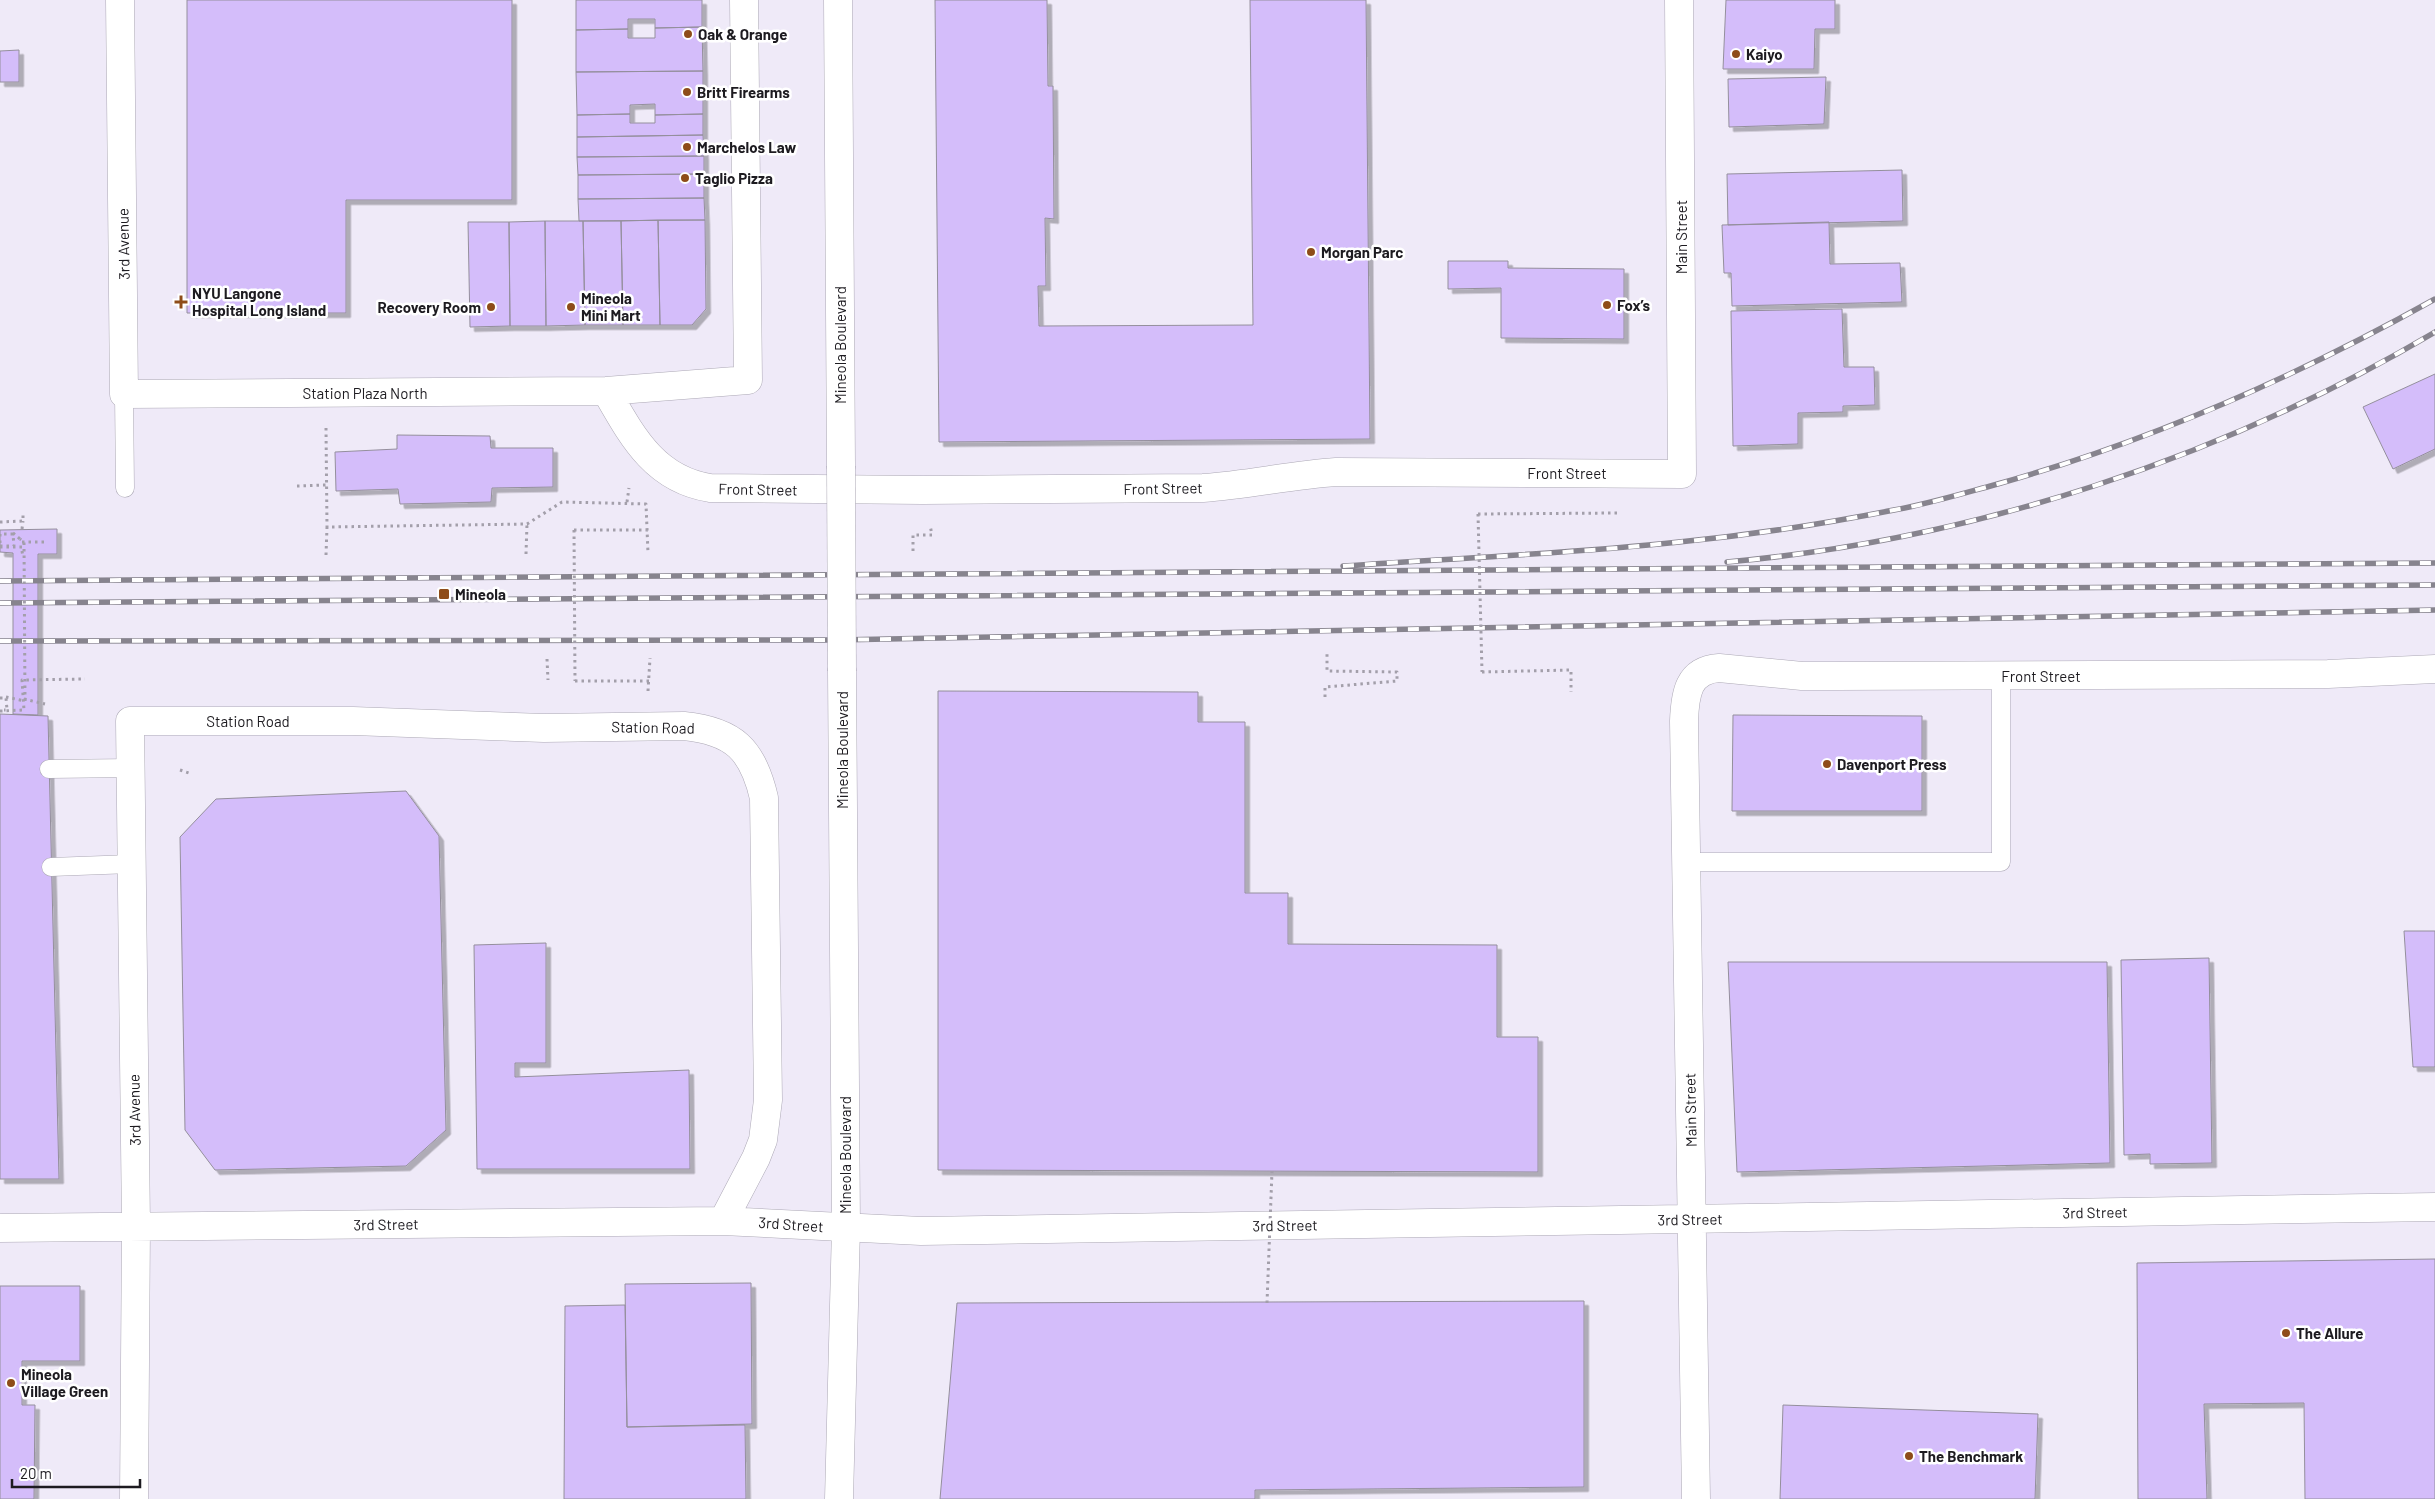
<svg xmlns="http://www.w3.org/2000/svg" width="2435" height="1499" font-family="Barlow,sans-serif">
<defs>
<filter id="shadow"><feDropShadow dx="4.5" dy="4.5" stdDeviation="0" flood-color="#0004"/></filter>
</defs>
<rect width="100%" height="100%" fill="#efeaf8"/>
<path fill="#d4bdfa" stroke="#948f9c" filter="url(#shadow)" d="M187,0H512V200H346V313H187Z
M576,0H702V27L655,28V19H628V29L576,30Z
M935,0H1047L1048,86H1053L1054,219L1045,218L1046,286H1038L1039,326L1253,325L1250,0H1366L1370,439L939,442Z
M1726,0H1835V29H1815L1814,69H1723Z
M702,27L703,71L576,72V30L628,29V38H655V28Z
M19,50V82H0V51Z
M703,71V114L655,115V104L630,105V114L577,115L576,72Z
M1826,77L1824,124L1729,127L1728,79Z
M630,114V123H655V115L703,114V135L577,137V115Z
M703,135L704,156L577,157V137Z
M704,156V174L578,175L577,157Z
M1902,170L1903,221L1728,225L1727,174Z
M704,174V198L578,199V175Z
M704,198L705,220L579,221L578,199Z
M658,220L660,325H623L621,221Z
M658,220H705L706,309L692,325H660Z
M545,221L546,326H510L509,222Z
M545,221H583L585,325L546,326Z
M583,221H621L623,325H585Z
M468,222H509L510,326L470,327Z
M1829,222L1830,264L1900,263L1902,302L1732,306L1731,273H1724L1722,225Z
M1448,261H1508V268L1624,269V339L1501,338V288L1448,289Z
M1842,309L1844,367H1874L1875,405L1843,406V412L1798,413V444L1733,446L1731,311Z
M2435,374V449L2393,469L2363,407Z
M397,435L490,436L491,448H553V487L492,488L491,502L400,504L398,489L336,491L335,452L397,449Z
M57,529V554H38V715L13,714V553L0,552V530Z
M938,691L1198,692V722H1245V893H1288V944L1497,945V1037H1538V1172L938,1170Z
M0,714L48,716L59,1179H0Z
M1733,715L1922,716V811H1732Z
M406,791L439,836L446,1130L406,1166L215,1170L185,1130L180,837L216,799Z
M2404,931H2435V1067H2413Z
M546,943V1063H515V1077L689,1070L690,1169H477L474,945Z
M2209,958L2212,1163L2150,1164V1154L2124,1155L2121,960Z
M1728,962H2107L2110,1163L1737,1172Z
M2435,1259V1499H2305L2304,1403L2204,1404L2207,1499H2138L2137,1263Z
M751,1283L752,1424L627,1427L625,1284Z
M0,1286H80V1361H22V1405H35L34,1499H0Z
M1584,1301V1487L1255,1490V1499H940L957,1303Z
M625,1305L627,1427L745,1425L746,1499H564L565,1306Z
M1783,1405L2038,1414L2035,1499H1780Z"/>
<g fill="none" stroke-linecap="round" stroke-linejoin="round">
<defs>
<path id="service" d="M124,394L125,488
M49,769L131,768
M1687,862H2001V676
M51,867L131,864"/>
<path id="minor" d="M120,0L124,394L606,391L748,380L744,0
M606,391C632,436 654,479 710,488L923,490L1203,488C1248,485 1291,475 1336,472L1682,474L1679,0
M0,1228L723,1221L921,1231L2435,1207
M134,1499L136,1226L130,721H353L544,728L684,726C734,731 753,750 764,798L768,1100L763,1140L756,1158L723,1221
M1696,1499L1684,721C1685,694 1688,670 1719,668L1802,676H1835L2328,674L2435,669"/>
<path id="secondary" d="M838,0L841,466
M839,1499L846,1228L842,671"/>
</defs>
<use href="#service" stroke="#aca8b5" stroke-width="19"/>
<use href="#minor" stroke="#aca8b5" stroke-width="29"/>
<use href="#secondary" stroke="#aca8b5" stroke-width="29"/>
<path stroke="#a39faa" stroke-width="3" stroke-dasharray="2.5 4" stroke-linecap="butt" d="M326,428L327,527L527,524L562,502L646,504L648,553
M297,486L326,485
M627,502L629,488
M1478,514L1617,513L1618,511
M0,522L23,521V512
M22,529L23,521
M574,530H648
M13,533L20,539
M22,542H47
M0,546H14L13,534H0V547H23
M22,551L23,557
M913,551V535H932L930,525
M526,554L527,524
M326,555L327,527
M547,659L548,680
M1482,672L1571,670V692
M575,681H649
M648,691L650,658
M1325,697V687L1397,681V672L1327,671V653
M0,698H6L7,710H4
M24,699L45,704
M0,711L24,710L22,680L85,679
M180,770L189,773"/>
<use href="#service" stroke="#fff" stroke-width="18"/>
<use href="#minor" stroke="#fff" stroke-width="28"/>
<use href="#secondary" stroke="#fff" stroke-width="28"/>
<defs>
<path id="rail" d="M1727,562C1974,540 2222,458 2435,332
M1343,566C1455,558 1568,554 1679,542C1751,535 1823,524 1894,510C1928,504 1961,494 1994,485C2149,442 2294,378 2435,299
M0,581L2435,563
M0,603L2435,585
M0,641L836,640L2435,610"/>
</defs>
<use href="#rail" stroke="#87848e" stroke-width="5.5"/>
<use href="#rail" stroke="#fff" stroke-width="4" stroke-dasharray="11" stroke-linecap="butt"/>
<defs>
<path id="secondary-bridge" d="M841,466L842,671"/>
</defs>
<use href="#secondary-bridge" stroke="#aca8b5" stroke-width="29" stroke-linecap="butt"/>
<path stroke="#a39faa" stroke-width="3" stroke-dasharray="2.5 4" stroke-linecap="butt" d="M1478,514L1482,672
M574,530L575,681
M6,697L25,701L24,542L20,539
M1267,1303L1272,1171"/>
<use href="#secondary-bridge" stroke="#fff" stroke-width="28"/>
</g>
<g fill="#8e4c19" stroke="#fff" stroke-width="2">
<circle cx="688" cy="34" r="5"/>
<circle cx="1736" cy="54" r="5"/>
<circle cx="687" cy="92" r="5"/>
<circle cx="687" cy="147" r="5"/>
<circle cx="685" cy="178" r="5"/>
<circle cx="1311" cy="252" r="5"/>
<path d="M178.5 294.5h5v5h5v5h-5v5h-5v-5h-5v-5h5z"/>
<circle cx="1607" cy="305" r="5"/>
<circle cx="491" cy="307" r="5"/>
<circle cx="571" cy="307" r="5"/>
<rect x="438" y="588" width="12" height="12" rx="2.5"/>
<circle cx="1827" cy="764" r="5"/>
<circle cx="2286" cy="1333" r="5"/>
<circle cx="11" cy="1383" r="5"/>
<circle cx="1909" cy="1456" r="5"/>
</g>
<g text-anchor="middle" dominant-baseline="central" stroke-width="5" stroke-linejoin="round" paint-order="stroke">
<g font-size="15" font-weight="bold" fill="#1d1b20" stroke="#fff" text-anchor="start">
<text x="698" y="34">Oak &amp; Orange</text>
<text x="1746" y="54">Kaiyo</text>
<text x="697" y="92">Britt Firearms</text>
<text x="697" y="147">Marchelos Law</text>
<text x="695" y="178">Taglio Pizza</text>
<text x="1321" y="252">Morgan Parc</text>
<text x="192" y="293">NYU Langone<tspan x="192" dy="17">Hospital Long Island</tspan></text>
<text x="581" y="298">Mineola<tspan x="581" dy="17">Mini Mart</tspan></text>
<text x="1617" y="305">Fox’s</text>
<text x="481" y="307" text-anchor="end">Recovery Room</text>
<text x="455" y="594">Mineola</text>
<text x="1837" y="764">Davenport Press</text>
<text x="2296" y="1333">The Allure</text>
<text x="21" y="1374">Mineola<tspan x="21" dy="17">Village Green</tspan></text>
<text x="1919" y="1456">The Benchmark</text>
</g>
<g font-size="15" fill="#1d1b20" stroke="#fff">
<text transform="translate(1681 237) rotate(-90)">Main Street</text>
<text transform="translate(123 244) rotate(-91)">3rd Avenue</text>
<text transform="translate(840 345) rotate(-90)">Mineola Boulevard</text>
<text x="365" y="393">Station Plaza North</text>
<text x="1567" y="473">Front Street</text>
<text transform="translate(1163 488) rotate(-1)">Front Street</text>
<text transform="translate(758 489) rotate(1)">Front Street</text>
<text x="2041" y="676">Front Street</text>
<text x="248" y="721">Station Road</text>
<text transform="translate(653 727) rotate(1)">Station Road</text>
<text transform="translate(842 750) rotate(-90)">Mineola Boulevard</text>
<text transform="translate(134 1110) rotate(-91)">3rd Avenue</text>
<text transform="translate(1690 1110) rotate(-91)">Main Street</text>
<text transform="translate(845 1155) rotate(-90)">Mineola Boulevard</text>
<text transform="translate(2095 1212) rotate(-1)">3rd Street</text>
<text transform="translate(1690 1219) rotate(-1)">3rd Street</text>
<text transform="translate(386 1224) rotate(-1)">3rd Street</text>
<text transform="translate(791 1224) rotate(4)">3rd Street</text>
<text transform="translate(1285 1225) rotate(-1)">3rd Street</text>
</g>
</g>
<path d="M12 1479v8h128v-8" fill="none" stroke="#1d1b20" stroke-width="2.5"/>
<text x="20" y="1479" font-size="15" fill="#1d1b20" stroke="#ffffff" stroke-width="4" paint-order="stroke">20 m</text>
</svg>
